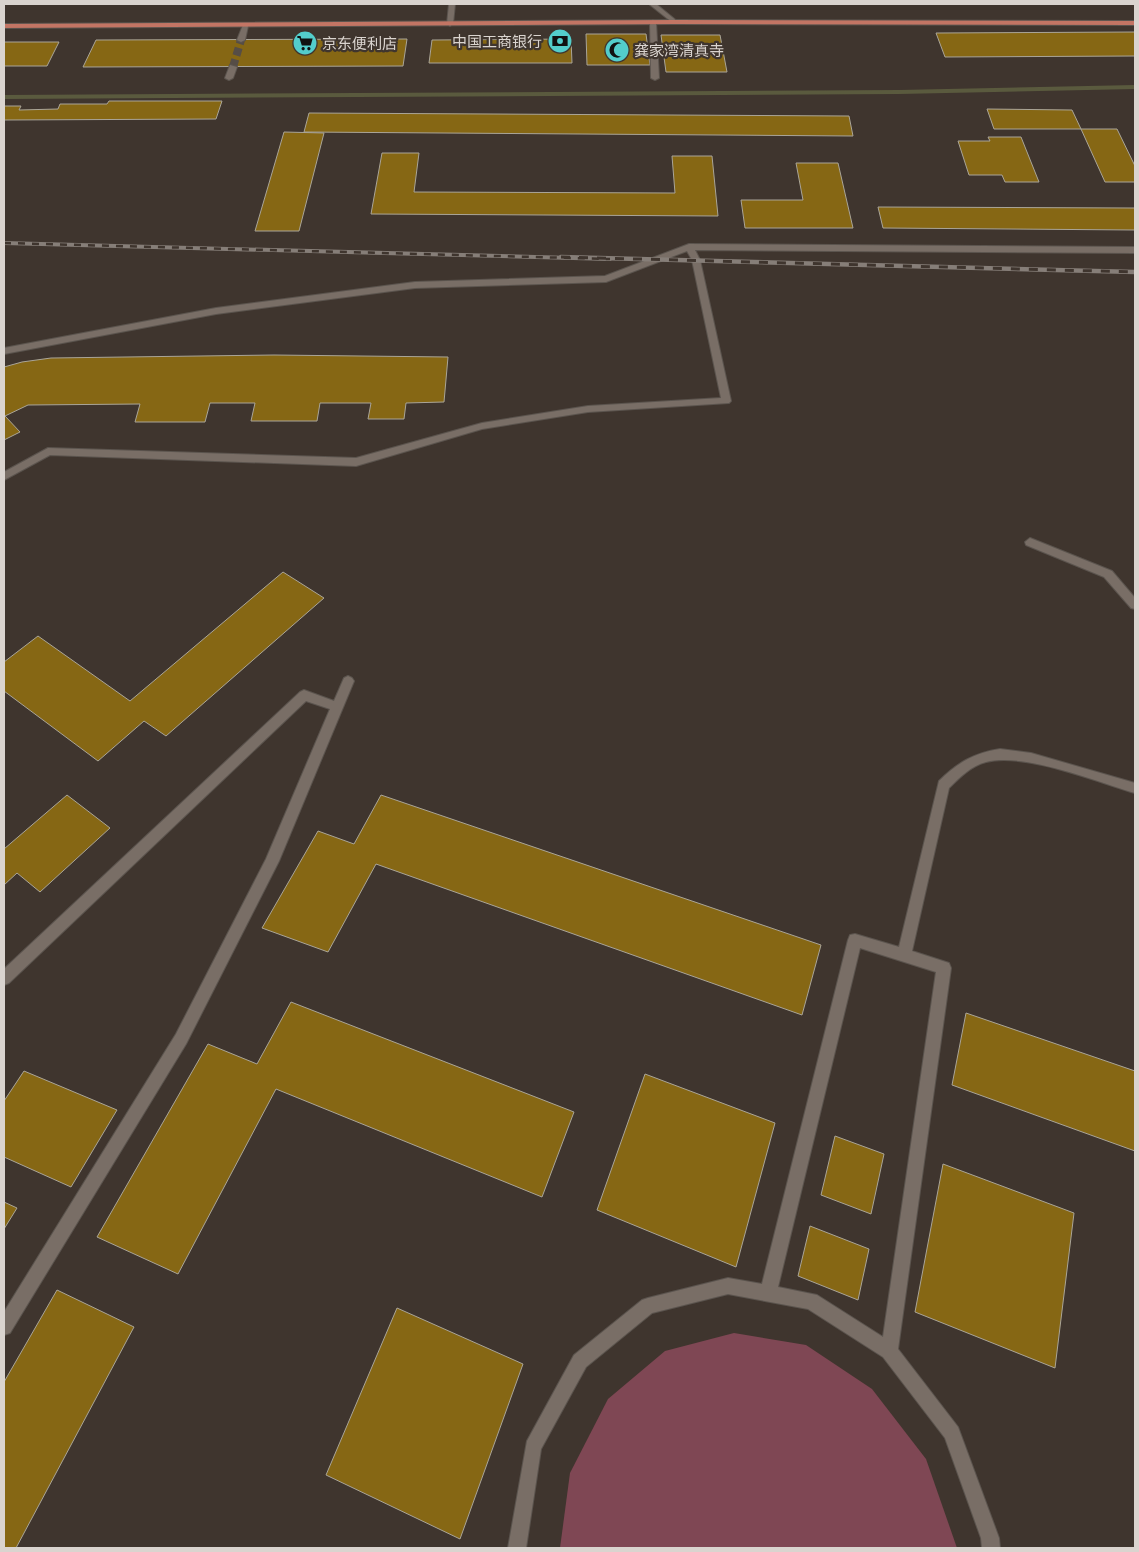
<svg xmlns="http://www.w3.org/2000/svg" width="1139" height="1552" font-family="Quicksand,'Noto Sans SC',sans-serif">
<rect width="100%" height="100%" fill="#3f352e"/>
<path fill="#7f4754" d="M734,1333L806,1345L872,1389L926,1459L957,1548H560L570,1473L608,1399L665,1351Z"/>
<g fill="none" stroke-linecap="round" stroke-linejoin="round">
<path fill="#5a5a3e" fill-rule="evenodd" d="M1135,85V89L899,94L4,99V95L899,90Z"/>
</g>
<path fill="#866714" stroke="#aaa598" d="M1135,32V56L945,57L936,33Z
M586,34H646L650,65H587Z
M661,35H720L727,72H666Z
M407,39L403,66L83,67L96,40Z
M571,39L572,63H429L432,40Z
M4,42H59L47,66H4Z
M109,101H222L216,119L4,120V106H21L19,110L58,109L60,104H107Z
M987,109L1072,110L1081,129H994Z
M309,113L849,116L853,136L304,132Z
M1081,129H1117L1135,166V182H1105Z
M284,132L324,133L299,231H255Z
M988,137H1021L1039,182H1005L1002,175H969L958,141H990Z
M382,153H419L414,192L675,193L672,156H712L718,216L371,214Z
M796,163H838L853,228H745L741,200H803Z
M878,207L1135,208V230L883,228Z
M274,355L448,357L444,402L406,403L404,419H368L371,403H320L317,421H251L255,403H210L205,422H135L140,404L28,405L5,416L20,432L4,440V367L22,362L51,358Z
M283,572L324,598L166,736L144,721L98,761L4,691V662L38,636L130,701Z
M67,795L110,828L40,892L17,873L4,885V849Z
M381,795L821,945L802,1015L376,864L328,952L262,928L318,831L354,844Z
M291,1002L574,1112L542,1197L276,1089L178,1274L97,1237L208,1044L257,1064Z
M966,1013L1135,1071V1151L952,1085Z
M24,1071L117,1110L71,1187L4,1157V1101Z
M645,1074L775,1123L736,1267L597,1210Z
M835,1136L884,1154L871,1214L821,1195Z
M943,1164L1074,1213L1055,1368L915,1312Z
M4,1202L17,1208L4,1229Z
M810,1226L869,1249L858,1300L798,1276Z
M57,1290L134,1327L16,1548H4V1382Z
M397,1308L523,1364L460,1539L326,1475Z"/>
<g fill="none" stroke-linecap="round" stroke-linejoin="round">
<path stroke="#564d46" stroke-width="8" stroke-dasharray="8 4" stroke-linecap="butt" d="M233,67L241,40"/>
<defs>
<path id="minor" d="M449,4H455L453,24L450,26L447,24Z
M649,4H656L678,22L673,23Z
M653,20L656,22L659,78L655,80L651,78L650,22Z
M243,25L248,26L245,40L241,42L237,40Z
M230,65L237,67L233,78L229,80L225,78Z
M689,244L1135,247V253L695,250L700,260L731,401L729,403L588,412L482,429L356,466L50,455L4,480V472L48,448L356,458L482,423L588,406L721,398L692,260L687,251L606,282L415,288L216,314L4,354V348L216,308L415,282L605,276Z
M1030,538L1112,571L1135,598V609L1131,608L1104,577L1026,545L1025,542Z
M348,676L352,678L354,681L279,861L186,1044L10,1333L4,1335V1312L176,1034L266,859L330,709L306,701L9,983L4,985V969L300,692L304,690L334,701L344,678Z
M1000,749L1031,753L1135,783V793C1097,782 1024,752 986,762C971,766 960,777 949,788L912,951L949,963L951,968L898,1349L958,1427L999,1538L1000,1548H982L981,1538L945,1438L883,1357L808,1309L728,1294L652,1313L586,1367L541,1449L526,1548H508L527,1441L574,1355L642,1300L648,1298L728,1278L762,1284L848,940L850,935L855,934L899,947L939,781C957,763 974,753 1000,749ZM860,948L936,972L883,1337L817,1295L778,1287Z"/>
<path id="major" d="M675,20L1135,21V25L675,24L4,28V24Z"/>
</defs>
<use href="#minor" stroke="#5b544e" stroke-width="2"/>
<use href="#major" stroke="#5b544e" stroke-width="2"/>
<use href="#minor" fill="#796e66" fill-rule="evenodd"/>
<use href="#major" fill="#c37564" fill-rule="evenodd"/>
<defs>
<path id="rail-far1" d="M4,243L610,259"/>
<path id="rail" d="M561,257L1135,272"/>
</defs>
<use href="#rail-far1" stroke="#867e78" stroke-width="4"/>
<use href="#rail" stroke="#867e78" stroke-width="4.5"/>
<use href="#rail-far1" stroke="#3f352e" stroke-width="2.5" stroke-dasharray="7" stroke-linecap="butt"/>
<use href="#rail" stroke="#3f352e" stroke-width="3" stroke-dasharray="9" stroke-linecap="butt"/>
</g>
<defs>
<symbol id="bank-disc" viewBox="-11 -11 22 22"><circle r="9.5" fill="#53cdcb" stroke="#3f352e"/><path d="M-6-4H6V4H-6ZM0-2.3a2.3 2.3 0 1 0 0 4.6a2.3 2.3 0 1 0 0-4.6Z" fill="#111"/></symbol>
<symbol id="supermarket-disc" viewBox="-11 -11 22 22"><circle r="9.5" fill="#53cdcb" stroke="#3f352e"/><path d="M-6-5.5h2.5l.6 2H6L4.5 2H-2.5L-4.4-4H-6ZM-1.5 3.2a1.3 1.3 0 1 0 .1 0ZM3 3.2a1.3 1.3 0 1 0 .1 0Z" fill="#111"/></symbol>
<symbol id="mosque-disc" viewBox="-11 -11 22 22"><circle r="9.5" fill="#53cdcb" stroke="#3f352e"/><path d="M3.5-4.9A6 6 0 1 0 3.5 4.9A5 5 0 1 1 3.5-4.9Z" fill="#111"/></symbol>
</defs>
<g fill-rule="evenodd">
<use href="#bank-disc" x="546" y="27" width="28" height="28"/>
<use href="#supermarket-disc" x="291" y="29" width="28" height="28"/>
<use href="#mosque-disc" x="603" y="36" width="28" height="28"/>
</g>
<g text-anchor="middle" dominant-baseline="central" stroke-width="4.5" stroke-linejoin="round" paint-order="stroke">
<g font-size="15" fill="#dad4cf" stroke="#3f352e" text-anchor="start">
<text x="542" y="41" text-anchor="end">中国工商银行</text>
<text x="322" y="43">京东便利店</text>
<text x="634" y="50">龚家湾清真寺</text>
</g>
</g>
<rect width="1139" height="1552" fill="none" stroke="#dad4cf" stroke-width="10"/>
</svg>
